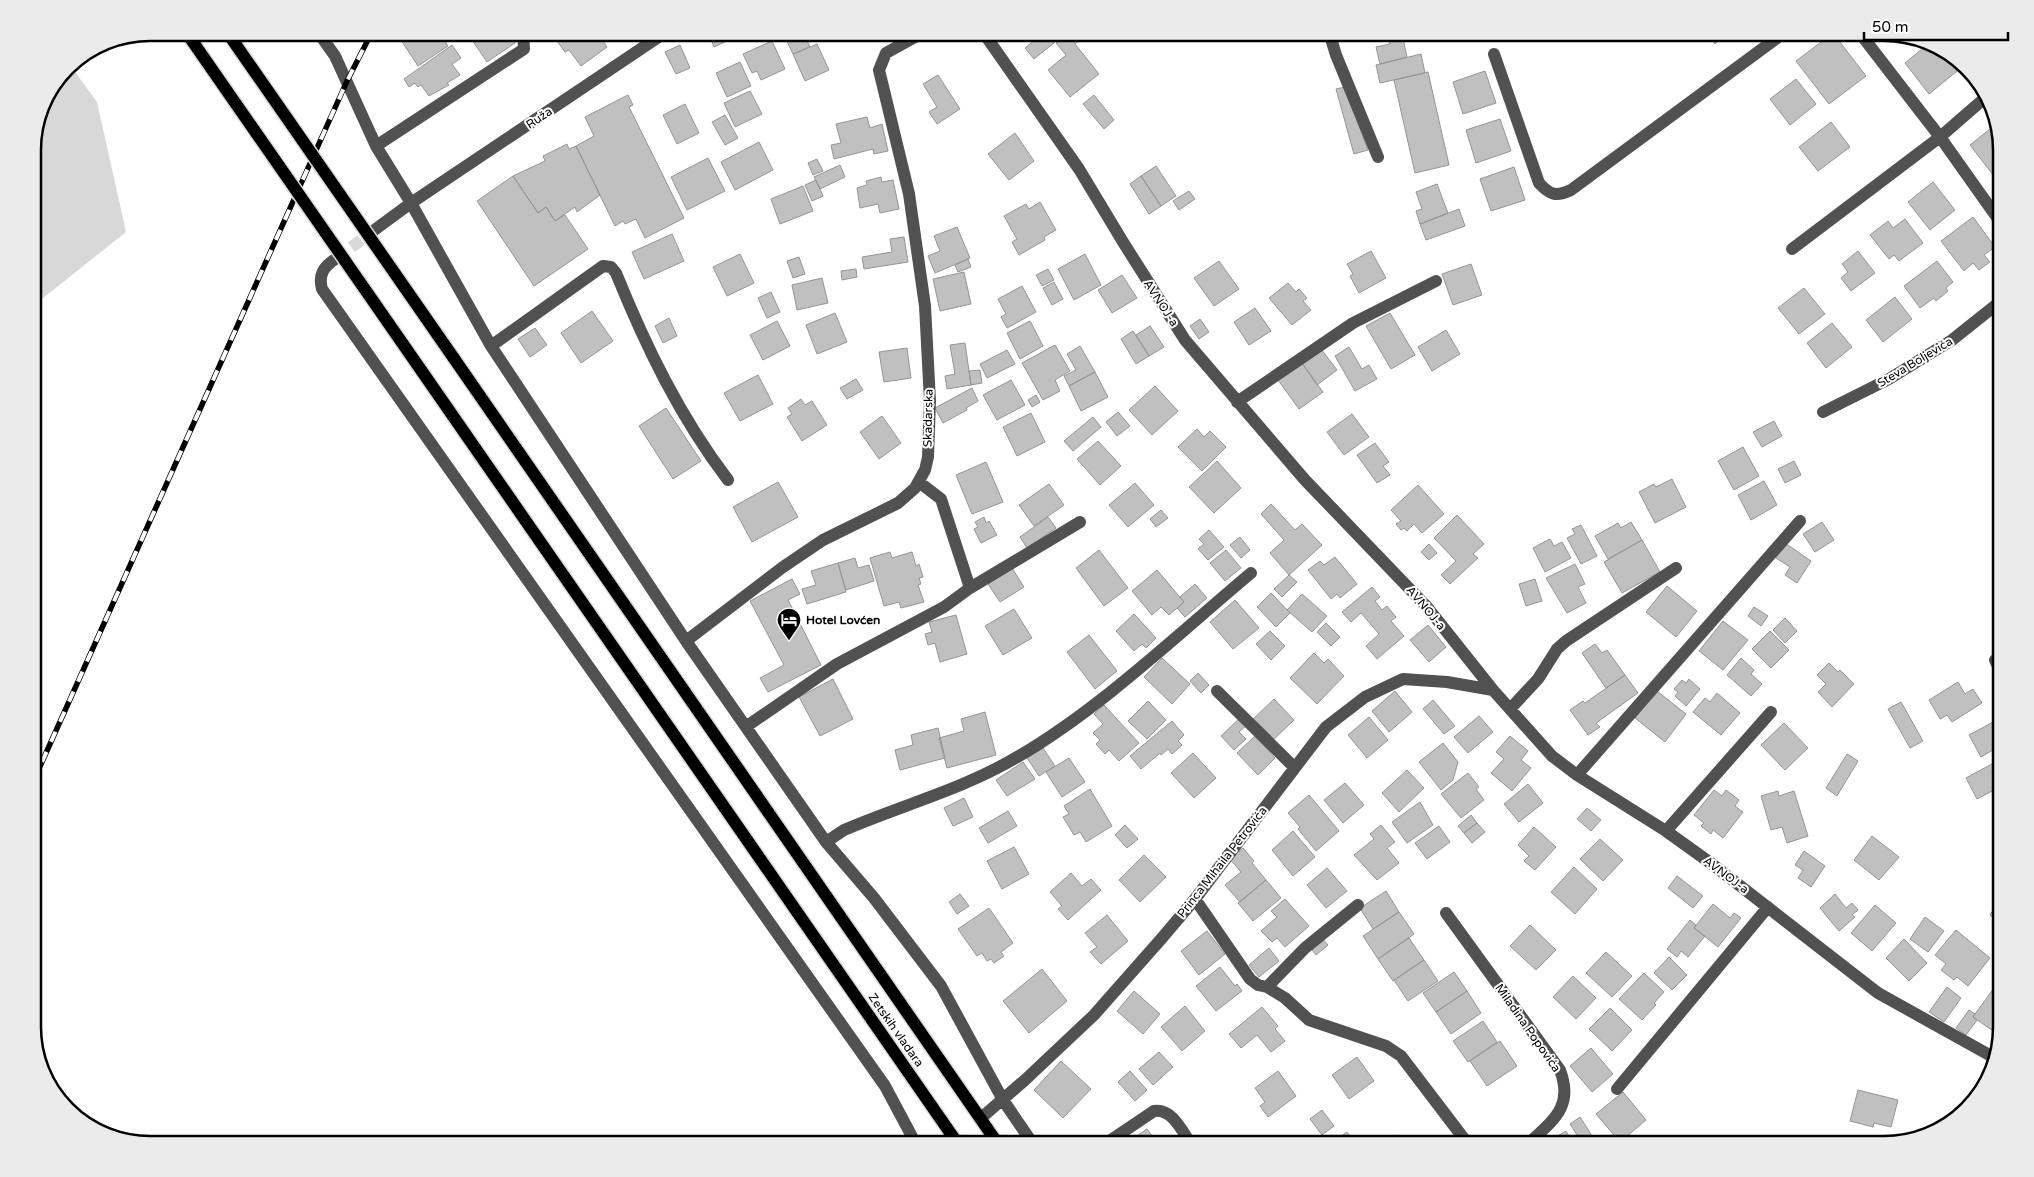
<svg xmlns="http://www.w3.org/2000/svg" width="2034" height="1177" font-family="'Varela Round',sans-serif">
<rect width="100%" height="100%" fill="#fff"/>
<path fill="#d8d8d8" d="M70,65L97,102L126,232L33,306V143L45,99Z"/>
<path fill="#c0c0c0" stroke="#959595" d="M407,32H439L448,46L418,66L401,40L408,34Z
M483,32H509L515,43L487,62L472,40Z
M569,32H597L607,47L581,66L569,50L565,52L557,41Z
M623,32H642L629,41Z
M708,32H739L740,35L714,47Z
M795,32H803L810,47L793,54L785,37Z
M1028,32H1064L1065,34L1034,59L1025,48L1035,40Z
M1069,32H1084L1086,35L1075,44L1099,74L1070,97L1048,70L1066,55L1056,43Z
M1095,32H1105L1099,37Z
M1387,32H1417V36L1403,39L1407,57L1380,64L1376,47L1390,44Z
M1706,32H1729L1715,44Z
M1833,33L1866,76L1829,104L1796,61Z
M772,41L785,69L761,80L757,71L752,73L743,54Z
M817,44L829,70L805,81L793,54Z
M1928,44L1942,48L1962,67L1929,94L1905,63Z
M452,45L461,58L452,64L460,75L447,83L449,85L429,96L421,85L418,87L415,83L409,87L404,79Z
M680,45L690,68L676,74L665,52Z
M1421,54L1425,73L1380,83L1376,65Z
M740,62L751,86L727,97L716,73Z
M1485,71L1496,103L1463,114L1453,82Z
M1428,72L1449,165L1415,173L1394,80Z
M938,75L960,109L937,124L929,112L937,107L923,84Z
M1796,79L1816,104L1790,125L1770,99Z
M1345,87L1368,150L1354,154L1336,89Z
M750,91L762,114L735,127L724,103Z
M628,95L633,105L629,107L684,218L645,238L636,219L625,224L623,221L615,226L576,146L594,136L585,117Z
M1094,95L1114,120L1104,129L1083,104Z
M685,104L699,133L677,144L663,115Z
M725,115L738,138L725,145L712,122Z
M867,117L870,128L882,124L888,151L874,154L873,149L834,159L831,145L841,143L836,124Z
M1500,119L1511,151L1476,163L1466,130Z
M1831,122L1850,147L1818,171L1799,147Z
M1995,125L2001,143V176L1997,180L1970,145Z
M1015,133L1034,161L1009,180L988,154Z
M759,142L773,170L735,190L721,162Z
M567,144L569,149L576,146L600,195L577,212L575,207L555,221L546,207L538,213L513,176L545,161L543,156Z
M708,158L725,191L687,210L671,177Z
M817,159L823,171L813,175L808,163Z
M840,165L845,177L820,189L814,177Z
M1156,166L1176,196L1161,206L1141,176Z
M1514,167L1525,200L1491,211L1480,179Z
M513,176L538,213L546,207L555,221L565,215L588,249L534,286L477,201Z
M1141,176L1161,206L1149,214L1130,184Z
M881,177L882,182L893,180L899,209L880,213L878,204L860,208L857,188L867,185L866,181Z
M816,180L823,196L812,201L805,185Z
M1933,182L1955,210L1930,230L1908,202Z
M1437,184L1448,213L1420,224L1416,211L1422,209L1416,192Z
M803,186L813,211L780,224L771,199Z
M1189,191L1195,199L1179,210L1173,201Z
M1040,202L1056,230L1044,237L1045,240L1019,255L1012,242L1017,239L1004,216L1026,204L1029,209Z
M1459,209L1465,226L1426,240L1420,224Z
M1973,217L1995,247L1984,255L1990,262L1979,270L1973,263L1964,271L1941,241Z
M1905,219L1923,243L1899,261L1894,255L1889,259L1870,235L1888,221L1893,228Z
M957,227L970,258L935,273L928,256L940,251L934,236Z
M672,234L684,261L644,279L632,252Z
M904,237L908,262L864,269L862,257L892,252L890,239Z
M1371,251L1386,278L1359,293L1350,276L1353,274L1347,264Z
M1858,251L1875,273L1851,291L1841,278L1848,272L1842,264Z
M740,254L754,283L727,296L713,267Z
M1085,254L1101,285L1074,300L1058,269Z
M799,257L805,274L793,278L787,261Z
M968,259L971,267L958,272L955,265Z
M1219,261L1239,289L1214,306L1194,278Z
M1937,261L1953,282L1946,288L1948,291L1936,301L1934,298L1920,308L1904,286Z
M1471,264L1482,295L1453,305L1442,274Z
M856,269L857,277L842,280L841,271Z
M1048,269L1054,280L1042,286L1036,275Z
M964,272L971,304L940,311L933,279Z
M1122,275L1137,298L1112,313L1098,290Z
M822,278L828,303L797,310L792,285Z
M1054,282L1063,299L1052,305L1043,288Z
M1288,283L1296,292L1299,289L1307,298L1303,301L1311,310L1292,325L1269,298Z
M1022,286L1036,312L1007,328L1001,317L1006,314L998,299Z
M1804,288L1825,314L1799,334L1778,308Z
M771,292L780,312L767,318L758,298Z
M1895,297L1912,319L1883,342L1866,320Z
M1255,308L1271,331L1249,345L1234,322Z
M592,311L613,341L581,363L561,333Z
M835,313L847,342L817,354L806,325Z
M1390,313L1415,355L1391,369L1366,326Z
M669,318L677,336L663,343L655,326Z
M1200,319L1209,332L1199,339L1190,326Z
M777,321L790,346L763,360L750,335Z
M1030,321L1043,346L1020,359L1007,333Z
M1832,323L1852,347L1826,368L1807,343Z
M1150,326L1164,347L1149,356L1136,335Z
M535,328L547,345L530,357L518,339Z
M1446,330L1460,354L1432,371L1418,347Z
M1133,331L1149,356L1136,364L1121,339Z
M965,343L971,385L947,389L945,376L955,374L950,345Z
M1055,345L1070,371L1055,380L1060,391L1043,400L1022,363Z
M1080,346L1095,372L1069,386L1064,376L1076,370L1067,354Z
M1349,347L1362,369L1369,365L1377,379L1355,391L1335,356Z
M907,348L911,378L884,382L879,352Z
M1321,349L1337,370L1317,385L1302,363Z
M1007,350L1015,364L987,378L980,364Z
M1302,363L1323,392L1299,409L1278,380Z
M980,370L982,383L971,385L969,371Z
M1095,372L1108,397L1081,411L1069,386Z
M758,375L773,404L740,421L724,393Z
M856,379L863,390L847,399L840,388Z
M1011,380L1025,405L997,420L983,395Z
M1155,386L1178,411L1152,435L1129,410Z
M972,388L978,401L966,408L967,410L943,423L935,408Z
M1036,395L1040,402L1032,407L1028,400Z
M801,399L805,405L812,401L827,425L802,441L787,417L792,414L788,408Z
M666,408L701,461L673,479L639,426Z
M1118,412L1130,426L1117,436L1106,422Z
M1031,413L1045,442L1017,456L1003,427Z
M1352,414L1369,437L1344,455L1327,432Z
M882,416L901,443L879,459L860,432Z
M1093,417L1101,427L1073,451L1064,441Z
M1774,421L1782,436L1762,447L1753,432Z
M1197,429L1204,437L1210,431L1226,447L1202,471L1178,447Z
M1098,441L1121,466L1100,485L1077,459Z
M1375,443L1389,462L1383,466L1390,475L1377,483L1357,455Z
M1743,447L1759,476L1734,490L1718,461Z
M1217,461L1241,488L1214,513L1189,487Z
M1794,461L1801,475L1785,483L1778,469Z
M986,462L1003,502L972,514L956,475Z
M1672,479L1686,507L1655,523L1639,492L1654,484L1656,487Z
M1764,481L1777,505L1751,520L1738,495Z
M778,482L798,517L752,542L733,507Z
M1135,483L1154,505L1128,527L1109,505Z
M1049,484L1064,505L1034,526L1019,505Z
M1418,485L1444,514L1422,533L1414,524L1407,531L1404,528L1401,530L1396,524L1401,521L1391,510Z
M1271,504L1295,530L1302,524L1322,545L1289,575L1270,553L1284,540L1261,514Z
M1161,510L1168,518L1156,527L1150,519Z
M1457,515L1484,544L1473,554L1478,558L1450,584L1441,575L1456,561L1434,538Z
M984,517L986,523L989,521L997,535L981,543L974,529L978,527L975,522Z
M1048,517L1056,528L1027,548L1020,537Z
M1631,522L1642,540L1608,559L1595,536L1618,523L1621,528Z
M1822,522L1834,540L1815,552L1803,534Z
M1581,525L1597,556L1581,564L1567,538L1575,534L1572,529Z
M1209,530L1224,547L1208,560L1198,549L1204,544L1199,539Z
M1240,537L1250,550L1241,558L1230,545Z
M1550,539L1554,546L1562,542L1571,558L1545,572L1533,548Z
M1642,540L1660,572L1622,593L1604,562Z
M1785,543L1811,561L1797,583L1785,575L1790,567L1776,558Z
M1429,544L1437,553L1429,560L1421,552Z
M1099,550L1128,588L1104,606L1076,568Z
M1226,550L1241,568L1225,581L1210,563Z
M890,552L892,558L912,552L916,566L919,564L923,577L919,578L921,584L918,585L924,602L901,608L899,602L884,606L870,558Z
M1335,557L1357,584L1340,598L1337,594L1331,599L1308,570L1320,561L1324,565Z
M855,558L858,568L869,565L874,581L846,590L838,563Z
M838,563L846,592L807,604L802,589L816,585L811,571Z
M1575,564L1585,584L1578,587L1586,603L1567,613L1546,578Z
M1012,568L1024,587L1000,602L988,584Z
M1157,570L1184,602L1169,615L1161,607L1152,615L1132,591Z
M1289,575L1297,582L1282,597L1274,589Z
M792,579L800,594L788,600L821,665L768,692L760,678L784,665L750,601Z
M1535,579L1542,601L1526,606L1519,584Z
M1195,584L1207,598L1185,617L1177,608L1184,602L1180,597Z
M1667,586L1697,611L1676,637L1646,612Z
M1372,587L1380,597L1375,601L1382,610L1387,606L1396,617L1391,621L1404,636L1377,659L1366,646L1379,634L1361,613L1351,622L1342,612Z
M1271,593L1290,613L1276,627L1257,607Z
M1302,594L1327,616L1312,632L1287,610Z
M1235,600L1259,628L1233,649L1210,622Z
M1754,607L1768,616L1761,626L1748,616Z
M1014,609L1032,638L1003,655L985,626Z
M1134,614L1156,638L1146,648L1142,644L1134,651L1116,631Z
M956,615L967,654L940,662L935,643L928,645L925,634L932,632L929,622Z
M1785,618L1797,631L1785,643L1773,630Z
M1723,621L1748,640L1723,670L1699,651Z
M1326,623L1340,637L1331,646L1317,632Z
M1428,625L1446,647L1429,662L1410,640Z
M1270,631L1285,646L1271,660L1256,644Z
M1770,631L1789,650L1771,668L1752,649Z
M2001,634V659L1996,648L2001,645L1996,636Z
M1089,635L1117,671L1095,689L1067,652Z
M1595,644L1602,653L1607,650L1625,675L1606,688L1582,653Z
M1314,653L1324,663L1328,659L1344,676L1317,704L1290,678Z
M1162,658L1190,684L1172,704L1144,677Z
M1741,658L1754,670L1751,674L1762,684L1751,696L1727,675Z
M1829,663L1838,672L1840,670L1854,684L1832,707L1818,692L1826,684L1817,675Z
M1198,673L1209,685L1201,693L1190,681Z
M1625,675L1638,693L1596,723L1600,727L1588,735L1570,710L1583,701L1585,703Z
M833,679L853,719L820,736L799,697Z
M1689,679L1700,689L1686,706L1675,696L1678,692L1674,689L1682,680L1686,683Z
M1958,682L1965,694L1973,689L1982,703L1952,722L1947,715L1940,719L1929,700Z
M1395,691L1412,712L1389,732L1372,711Z
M1657,691L1686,714L1665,742L1635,718Z
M1717,693L1740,713L1721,735L1693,712L1705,698L1710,702Z
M1274,699L1294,720L1271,742L1251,721Z
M1433,700L1455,726L1444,734L1423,709Z
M1148,701L1166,720L1147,739L1128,721Z
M1901,702L1923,741L1910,748L1888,709Z
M1104,705L1139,743L1119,761L1109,750L1105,754L1096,744L1100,740L1093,733L1103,724L1094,714Z
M985,712L996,755L947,768L939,738L964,731L961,719Z
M1479,716L1493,732L1468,753L1454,737Z
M1241,717L1248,724L1239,732L1246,739L1234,750L1221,736Z
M1369,717L1388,740L1367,758L1348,735Z
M1172,721L1184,735L1178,741L1182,745L1172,754L1168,749L1161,755L1160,753L1141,769L1130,756Z
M1995,721L2001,733V745L1981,757L1969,735Z
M1784,723L1808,748L1785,770L1761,745Z
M938,728L945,758L900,770L895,750L913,745L911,735Z
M1255,736L1275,758L1258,775L1237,753Z
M1510,736L1528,751L1521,760L1531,768L1512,791L1491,773L1504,759L1496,752Z
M1443,743L1458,762L1453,780L1441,790L1419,762Z
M1043,748L1055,766L1039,776L1027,758Z
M1193,753L1216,778L1194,798L1171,773Z
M1847,754L1858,761L1837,796L1826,788Z
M1069,758L1085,782L1062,797L1046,772Z
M2001,759V794L1995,798L1992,791L1977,799L1966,778Z
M1023,762L1035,779L1007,796L996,780Z
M1407,770L1424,788L1399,812L1382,793Z
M1468,773L1479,787L1476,789L1484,800L1461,818L1441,794Z
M1345,783L1364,805L1343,823L1324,800Z
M1528,784L1543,803L1519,822L1504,804Z
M1090,789L1112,826L1086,842L1080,832L1074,835L1063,817L1069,814L1064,806Z
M1714,790L1722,796L1726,790L1739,800L1735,806L1743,812L1723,838L1713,830L1711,834L1701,826L1704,823L1694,815Z
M1778,791L1779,796L1794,791L1808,836L1787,843L1782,827L1771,830L1761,796Z
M1309,795L1339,831L1316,851L1298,829L1300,827L1288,813Z
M964,798L973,817L953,826L944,808Z
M1420,802L1433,825L1407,843L1392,822Z
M1587,808L1601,820L1591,831L1577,819Z
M1008,811L1017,826L988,843L979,828Z
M1471,815L1477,823L1464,833L1458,826Z
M1477,823L1485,832L1472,843L1464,833Z
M1125,825L1138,839L1127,848L1115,835Z
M1381,825L1395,842L1387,848L1399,863L1377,880L1354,855L1374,839L1370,834Z
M1439,826L1450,842L1427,859L1415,843Z
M1534,827L1556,847L1535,870L1524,861L1529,856L1518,845Z
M1293,831L1315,857L1293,876L1272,850Z
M1872,836L1899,857L1879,880L1854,860Z
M1600,839L1623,860L1603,881L1580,859Z
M1014,847L1029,874L1002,889L987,861Z
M1243,848L1254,861L1252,863L1266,880L1240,902L1225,885L1241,872L1230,859Z
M1804,851L1825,866L1811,887L1798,878L1803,870L1795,865Z
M1144,855L1166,877L1140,902L1119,880Z
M1574,867L1597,889L1575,914L1551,892Z
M1327,868L1347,891L1326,908L1307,885Z
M1071,873L1082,886L1091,879L1101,890L1068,920L1058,909L1062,906L1050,892Z
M1677,876L1703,896L1693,908L1668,888Z
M1266,880L1281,898L1253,921L1238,903Z
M1386,891L1399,912L1373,929L1360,908Z
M960,894L969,906L957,914L949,902Z
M1835,894L1846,908L1852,903L1858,910L1852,915L1855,917L1839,931L1820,908Z
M2001,898V932L1992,925L1996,920L1990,915Z
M1285,899L1309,926L1285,947L1277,938L1272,942L1261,931L1277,917L1271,911Z
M1713,904L1730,918L1734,913L1741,918L1718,947L1694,928Z
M1875,905L1896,923L1872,951L1851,933Z
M989,908L1013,943L1001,952L1004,956L994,963L991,959L987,961L982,953L977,956L958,929Z
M1399,912L1414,934L1378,959L1363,936Z
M1107,915L1128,941L1101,964L1090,952L1097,947L1085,933Z
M1925,917L1944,931L1928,952L1910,939Z
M1690,920L1696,925L1694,928L1705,936L1688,957L1681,951L1677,957L1667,949Z
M1530,925L1556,950L1536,970L1510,946Z
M1956,930L1990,958L1968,986L1957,977L1954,980L1941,970L1946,964L1935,955Z
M1207,931L1225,954L1199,975L1181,951Z
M1321,937L1328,945L1316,955L1309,946Z
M1409,938L1424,960L1393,981L1378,959Z
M1904,939L1927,963L1909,981L1886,958Z
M1269,948L1279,961L1259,977L1249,965Z
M1606,952L1632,976L1612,997L1586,973Z
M1669,957L1687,975L1672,990L1654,973Z
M1424,960L1438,981L1408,1001L1394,980Z
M1220,967L1235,986L1237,984L1242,991L1216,1011L1196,986Z
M1042,969L1067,1001L1029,1033L1003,1001Z
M1454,972L1467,991L1436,1012L1423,993Z
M1644,973L1664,992L1654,1003L1656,1005L1642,1020L1619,999Z
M1573,976L1596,998L1576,1019L1553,997Z
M1947,987L1961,998L1944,1022L1929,1012Z
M1994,988L2001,994V1027L1999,1035L1973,1017Z
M1134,991L1160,1014L1143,1034L1117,1011Z
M1467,991L1481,1013L1451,1034L1436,1012Z
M1185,1006L1205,1031L1182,1051L1161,1027Z
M1262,1007L1278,1026L1275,1029L1285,1041L1271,1052L1257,1035L1241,1048L1229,1034Z
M1610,1008L1632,1030L1612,1051L1589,1029Z
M1969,1010L1975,1014L1973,1017L1977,1020L1966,1035L1956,1028Z
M1483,1021L1497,1042L1468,1062L1453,1041Z
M1500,1041L1517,1066L1487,1086L1470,1061Z
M1591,1048L1613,1074L1592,1092L1570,1066Z
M1159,1052L1173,1067L1153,1085L1139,1069Z
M1357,1057L1374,1081L1349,1099L1332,1075Z
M1061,1061L1091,1089L1063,1118L1034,1090Z
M1130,1071L1147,1090L1135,1101L1118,1082Z
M1278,1071L1296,1096L1268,1117L1260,1106L1265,1102L1255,1088Z
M1858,1090L1898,1100L1891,1127L1874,1123L1873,1127L1850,1121Z
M1623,1092L1646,1120L1620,1142L1596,1114Z
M1322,1110L1334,1126L1322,1135L1310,1119Z
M1580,1117L1596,1142L1592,1144H1583L1570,1124Z
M1147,1129L1158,1144H1136L1132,1139Z
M1566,1131L1574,1144H1544Z
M1347,1132L1355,1143L1330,1144Z
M1396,1135L1403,1144H1385Z"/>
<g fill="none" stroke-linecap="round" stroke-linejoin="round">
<path stroke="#d9d9d9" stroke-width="12" stroke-dasharray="12 6" stroke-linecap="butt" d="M337,258L373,231"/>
<defs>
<path id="major" d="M453,357L998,1144
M421,370L958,1144"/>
</defs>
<use href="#major" stroke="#dbdbdb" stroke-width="15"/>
<path stroke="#515151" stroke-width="12" d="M318,32L335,56L376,146L411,203L491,346L686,641L826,842L874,898L941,986L1003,1100L1033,1144
M983,32L1079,169L1123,242L1185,340L1305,480L1427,607L1493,690L1552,756L1577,775L1666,831L1712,864L1878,993L1993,1057
M1329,32L1336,55L1378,157
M1859,32L1940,137L2001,223
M1494,54L1539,183C1550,195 1556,197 1571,190L1785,32
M376,146L524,49L523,32
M373,231L411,203L666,32
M1792,249L1940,137L1986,97
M337,258C324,266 318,274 322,289L885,1086L916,1144
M491,346L603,266L611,267L616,273C646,347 680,417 728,480
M1237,402L1353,323L1436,281
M1823,412L1889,379L1952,340L2001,301
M919,482L941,499L970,588
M686,641L783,567L823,540L898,503L915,488L925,470L928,457L930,401L925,306L909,194L879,70L886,53L924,32
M1995,660L2001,672
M1217,691L1295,768
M1511,708L1538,679L1557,649L1566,641L1676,568
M747,726L837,664L944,607L970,588L1080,522
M1577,775L1800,521
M1666,831L1771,712
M826,842L844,830C902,805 964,789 1019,756C1101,708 1177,635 1251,573
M1195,899L1250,979L1258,985L1267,987L1285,998L1309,1020L1386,1046L1401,1056L1468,1144
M1446,913L1560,1070C1574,1107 1553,1120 1528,1144
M1267,987L1305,948L1358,905
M1617,1089L1768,907
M981,1118L1025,1080L1094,1015L1162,938L1195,899L1326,727L1365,697L1403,679L1447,682L1493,690
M1105,1144L1154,1111C1172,1108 1182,1131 1191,1144"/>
<use href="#major" stroke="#000" stroke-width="12"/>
<defs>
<path id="rail" d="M33,782L347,81L372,32"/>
</defs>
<use href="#rail" stroke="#000" stroke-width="5.5"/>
<use href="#rail" stroke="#fff" stroke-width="4" stroke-dasharray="11" stroke-linecap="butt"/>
<defs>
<path id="major-bridge" d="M186,32L421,370
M227,32L453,357"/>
</defs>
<use href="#major-bridge" stroke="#dbdbdb" stroke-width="15" stroke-linecap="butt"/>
<use href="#major-bridge" stroke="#000" stroke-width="12"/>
</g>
<defs>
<symbol id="hotel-pin" viewBox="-11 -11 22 30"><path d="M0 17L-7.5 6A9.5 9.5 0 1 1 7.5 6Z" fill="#000" stroke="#fff"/><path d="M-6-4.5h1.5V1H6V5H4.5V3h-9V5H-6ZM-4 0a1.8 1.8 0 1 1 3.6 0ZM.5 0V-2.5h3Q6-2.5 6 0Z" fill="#fff"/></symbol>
</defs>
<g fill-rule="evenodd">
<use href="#hotel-pin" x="775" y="606" width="28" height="38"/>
</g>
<g text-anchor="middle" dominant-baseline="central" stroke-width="4" stroke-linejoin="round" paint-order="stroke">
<g font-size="12" fill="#000" stroke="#fff">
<text transform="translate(539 118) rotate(-34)">Ruža</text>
<text transform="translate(1161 303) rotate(57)">AVNOJ-a</text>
<text transform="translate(1915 362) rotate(-31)">Steva Boljevića</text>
<text transform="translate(928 418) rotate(-89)">Skadarska</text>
<text transform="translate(1426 608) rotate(50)">AVNOJ-a</text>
<text transform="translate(1222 862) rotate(-52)">Princa Mihaila Petrovića</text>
<text transform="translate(1726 875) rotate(37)">AVNOJ-a</text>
<text transform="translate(1528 1028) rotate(55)">Miladina Popovića</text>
<text transform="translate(896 1030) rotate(55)">Zetskih vladara</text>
</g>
<g font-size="12" font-weight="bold" fill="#000" stroke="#fff" text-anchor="start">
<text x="806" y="620">Hotel Lovćen</text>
</g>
</g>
<path d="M0 0H2034V1177H0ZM150 41H1884A109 109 0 0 1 1993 150V1027A109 109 0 0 1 1884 1136H150A109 109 0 0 1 41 1027V150A109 109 0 0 1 150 41Z" fill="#ebebeb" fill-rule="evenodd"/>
<path fill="none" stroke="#000" stroke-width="2.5" d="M150 41H1884A109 109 0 0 1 1993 150V1027A109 109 0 0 1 1884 1136H150A109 109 0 0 1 41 1027V150A109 109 0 0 1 150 41Z"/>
<path d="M1864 32v8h144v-8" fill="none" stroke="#000000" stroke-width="2.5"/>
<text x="1872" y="32" font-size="15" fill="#000000" stroke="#ffffff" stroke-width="4" paint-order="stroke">50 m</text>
</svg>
